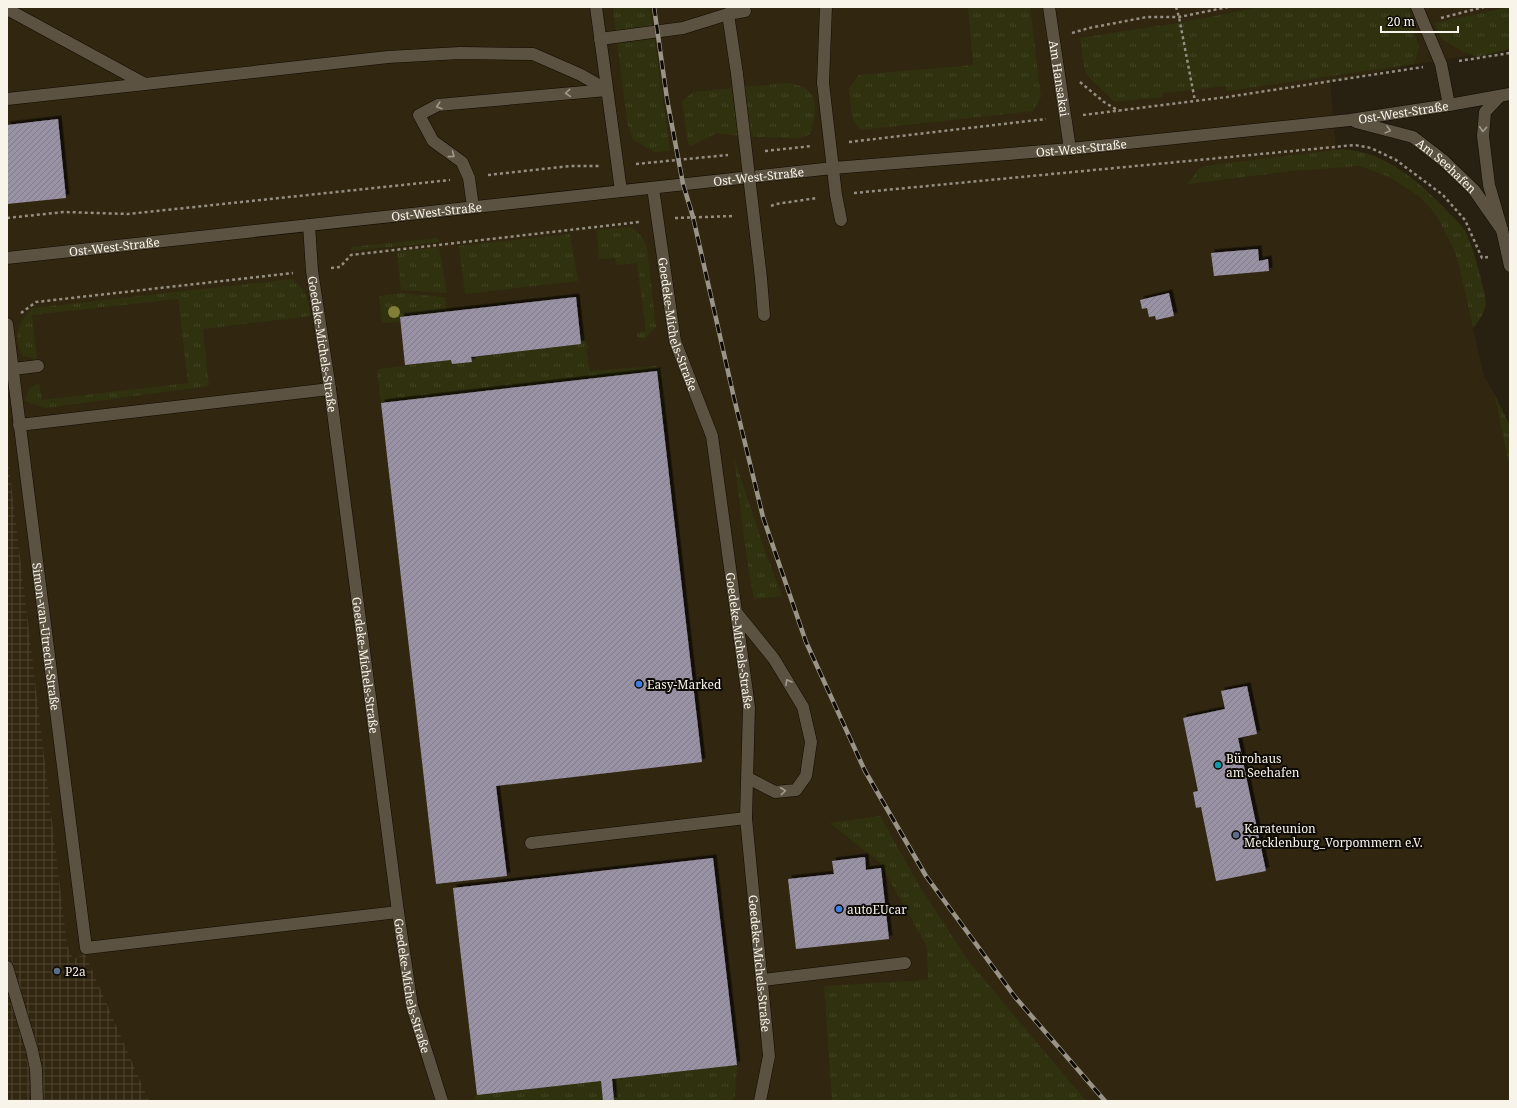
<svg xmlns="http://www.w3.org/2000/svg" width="1517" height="1108" font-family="'Noto Serif',serif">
<defs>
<pattern id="industrial-grid" width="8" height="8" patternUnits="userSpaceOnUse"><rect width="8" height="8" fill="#312610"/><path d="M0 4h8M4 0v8" fill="none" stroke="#504633"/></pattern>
<pattern id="grass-tufts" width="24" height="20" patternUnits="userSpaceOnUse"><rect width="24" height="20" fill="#30310e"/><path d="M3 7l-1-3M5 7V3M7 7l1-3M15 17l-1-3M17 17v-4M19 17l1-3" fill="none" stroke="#444526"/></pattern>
<pattern id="building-hatch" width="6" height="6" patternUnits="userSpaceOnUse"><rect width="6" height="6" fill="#9991a4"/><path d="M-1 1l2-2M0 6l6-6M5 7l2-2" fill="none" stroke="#827b88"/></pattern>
<filter id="shadow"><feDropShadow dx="3.5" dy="-3.5" stdDeviation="0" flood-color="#0009"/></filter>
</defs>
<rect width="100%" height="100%" fill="#282011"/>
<path fill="#312610" d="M7,7H1510V49L1412,65L1330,82L1338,167L1359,166L1389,177L1420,197L1436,215L1453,248L1458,262L1484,376L1494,393L1510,470V1101H149L85,955L73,959L67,945L64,929L7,449Z"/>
<path fill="url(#industrial-grid)" d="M7,449L67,945L73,959L85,954L149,1101H7Z"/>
<path fill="url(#grass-tufts)" d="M613,7H650L670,151L655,152L633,140L627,122Z
M968,7H1030L1041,97L1033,111L860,130L852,118L849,88L859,75L973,65Z
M1259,7H1409L1411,21L1419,48L1414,64L1227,91L1226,86L1163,93V97L1125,101H1113C1106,92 1088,79 1085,70C1082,60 1082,48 1080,38L1184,22Z
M1510,7V49L1476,57L1458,49L1441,38L1434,23Z
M787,83C792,84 799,85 803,87C821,96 815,119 810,134L800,138L749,137L717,133L691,146L688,144L682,101L693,92Z
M1344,149C1386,152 1421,183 1449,213C1454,218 1461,224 1465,231C1472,245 1476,260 1480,275C1486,299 1491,307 1473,328L1458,262L1453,248L1436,215L1420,197L1389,177L1359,166L1291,171L1188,184L1199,168L1212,165Z
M631,227C639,233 644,238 647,248L656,327L645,338L641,339L637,336V333L646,331L637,263L616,265L615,258L599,259L597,230Z
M570,234L578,281L465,294L459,246Z
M438,238L439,242L350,251L352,247Z
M439,247L447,293L401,290L397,252Z
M291,279C307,291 307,297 311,316L203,329L209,386L45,408L25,401C26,392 31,385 39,383L42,400L188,383L178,299L32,315L37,359L23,356C12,338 18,322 32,308Z
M400,293L445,297L447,312L400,317V322L382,323L379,296Z
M579,328L589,348L586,349L590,371L657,366L662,370L665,418L662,419L656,371L381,403L377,372L379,369L451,360L452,364L471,362V357L581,344Z
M1494,393L1510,426V470Z
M734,458L765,551L782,596L754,599L746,553Z
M880,816L920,887L967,959L1086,1101H832L824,986L928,980L927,947L880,863L830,823Z
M737,1065L735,1096L732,1101H614L612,1079Z
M601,1081L603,1101H471L477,1095Z"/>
<path fill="url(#building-hatch)" filter="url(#shadow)" d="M58,119L66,198L7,204V125Z
M1258,249L1259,261L1268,259L1269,271L1214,276L1211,253Z
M1169,293L1174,316L1156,320L1155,316L1149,317L1147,308L1142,309L1140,300Z
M576,297L581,344L471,357L472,362L452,364L451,360L405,365L400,317Z
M657,371L702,762L496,786L507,876L436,884L381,403Z
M1247,686L1257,734L1238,738L1266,871L1216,881L1201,807L1196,808L1193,792L1198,791L1183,718L1225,709L1221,691Z
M865,857L866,870L881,868L889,939L796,949L788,879L834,874L832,861Z
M713,858L737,1065L612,1079L614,1101H603L601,1081L477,1095L453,888Z"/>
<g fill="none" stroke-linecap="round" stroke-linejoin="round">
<defs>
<g id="minor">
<path d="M596,7L621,191"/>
<path d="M826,7L823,83L836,195L841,220"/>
<path id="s1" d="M1049,7L1070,149"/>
<path d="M1417,7L1441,64L1449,105"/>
<path d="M7,9L145,84L388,57L460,53L533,54L581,75L607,90"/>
<path d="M728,14L737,74"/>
<path d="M600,39L683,28L728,14L745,11"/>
<path d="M1500,96L1485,112L1483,136L1489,185L1502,230L1510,266"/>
<path d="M7,99L145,84"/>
<path id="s2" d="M1356,122L1413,137L1444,161L1474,190L1502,230"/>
<path id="s3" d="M653,188L675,341L712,436L749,707L746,818L769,1056L760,1101"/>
<path d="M473,207L469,178L462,162L433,141L419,115L438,105L607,90"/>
<path id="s4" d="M309,225L312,271L330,389L398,912L412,1006L442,1101"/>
<path id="s5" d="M7,258L833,168L1070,149L1350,120L1449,105L1510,94"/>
<path d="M761,278L764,315"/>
<path id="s6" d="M7,324L86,948L398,912"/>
<path d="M13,369L38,366"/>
<path d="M19,425L330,389"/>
<path d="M736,612L774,659L803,707L811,742L806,776L796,790L775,792L748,778"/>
<path d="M531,843L746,818"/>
<path d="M7,967L32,1050L36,1069L37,1101"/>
<path d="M763,980L905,963"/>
</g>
</defs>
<use href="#minor" stroke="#100a00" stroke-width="13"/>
<path stroke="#958e82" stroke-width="2.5" stroke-dasharray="3 3" stroke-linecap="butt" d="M1176,7L1179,17L1195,101
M1441,18L1484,7
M1072,33L1089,28L1147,17H1179L1228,7
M1459,61L1510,53
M1080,82L1104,102L1119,111
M1083,115L1227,97L1423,67
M849,142L1046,119
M765,151L812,146
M636,164L728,155
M488,175L570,166H599
M854,193L1355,145L1371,148L1396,160L1443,195L1465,220L1482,258L1488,257
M771,206L776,204L817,198
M7,218L64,212L128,214L450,180
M675,218L734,216
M331,268L340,267L351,255L639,222
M21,313L36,302L293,273"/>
<use href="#minor" stroke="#5b5241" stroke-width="12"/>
<defs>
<path id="rail" d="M654,7L667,99L683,184L693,217L734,398L763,517L806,642L865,771L926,876L1015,997L1105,1101"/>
</defs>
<use href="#rail" stroke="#9a9387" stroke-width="4.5"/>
<use href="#rail" stroke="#0e0a05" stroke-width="3" stroke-dasharray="9" stroke-linecap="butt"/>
<defs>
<path id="minor-bridge" d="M737,74L761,278"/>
</defs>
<use href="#minor-bridge" stroke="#100a00" stroke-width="13" stroke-linecap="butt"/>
<use href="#minor-bridge" stroke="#5b5241" stroke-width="12"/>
</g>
<circle fill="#828038" cx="394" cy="312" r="6"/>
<defs><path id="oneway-chevron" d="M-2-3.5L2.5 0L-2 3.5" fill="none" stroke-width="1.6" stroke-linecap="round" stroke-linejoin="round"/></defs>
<g stroke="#a29b8d">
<use href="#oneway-chevron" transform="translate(568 93) rotate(175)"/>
<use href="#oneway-chevron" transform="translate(439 106) rotate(163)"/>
<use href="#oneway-chevron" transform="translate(1483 129) rotate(94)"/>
<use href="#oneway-chevron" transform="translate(1388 130) rotate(15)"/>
<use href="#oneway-chevron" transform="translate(452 155) rotate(36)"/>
<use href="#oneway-chevron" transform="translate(788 682) rotate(-120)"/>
<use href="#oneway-chevron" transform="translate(783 791) rotate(-6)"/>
</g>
<g fill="#3f7fe0" stroke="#0e0a05" stroke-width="1.5">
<circle cx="639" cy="684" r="4"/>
<circle cx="839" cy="909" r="4"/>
</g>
<circle fill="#0f9aa8" stroke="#0e0a05" stroke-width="1.5" cx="1218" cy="765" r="4"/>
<g fill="#5c6f8a" stroke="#0e0a05" stroke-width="1.5">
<circle cx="1236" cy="835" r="4"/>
<circle cx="57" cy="971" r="4"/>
</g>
<g text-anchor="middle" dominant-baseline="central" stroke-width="4" stroke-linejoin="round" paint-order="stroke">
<g font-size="12" fill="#f9f4ea" stroke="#0e0a05">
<text stroke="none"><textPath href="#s1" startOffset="72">Am Hansakai</textPath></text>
<text stroke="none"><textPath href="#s5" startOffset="1404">Ost-West-Straße</textPath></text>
<text stroke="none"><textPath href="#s5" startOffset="1080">Ost-West-Straße</textPath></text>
<text stroke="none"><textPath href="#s2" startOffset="103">Am Seehafen</textPath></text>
<text stroke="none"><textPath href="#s5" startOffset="756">Ost-West-Straße</textPath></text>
<text stroke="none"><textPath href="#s5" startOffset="432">Ost-West-Straße</textPath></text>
<text stroke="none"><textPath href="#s5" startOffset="108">Ost-West-Straße</textPath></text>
<text stroke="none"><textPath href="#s3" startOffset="139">Goedeke-Michels-Straße</textPath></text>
<text stroke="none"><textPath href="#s4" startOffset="120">Goedeke-Michels-Straße</textPath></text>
<text stroke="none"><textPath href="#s6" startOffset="315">Simon-van-Utrecht-Straße</textPath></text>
<text stroke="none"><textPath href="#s3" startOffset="463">Goedeke-Michels-Straße</textPath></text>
<text stroke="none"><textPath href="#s4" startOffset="444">Goedeke-Michels-Straße</textPath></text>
<text stroke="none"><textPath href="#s3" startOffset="787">Goedeke-Michels-Straße</textPath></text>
<text stroke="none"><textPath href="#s4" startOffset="768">Goedeke-Michels-Straße</textPath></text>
</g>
<g font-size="12" fill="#f9f4ea" stroke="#0e0a05" text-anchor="start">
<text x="647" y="684">Easy-Marked</text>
<text x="1226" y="758">Bürohaus<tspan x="1226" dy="14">am Seehafen</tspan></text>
<text x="1244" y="828">Karateunion<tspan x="1244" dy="14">Mecklenburg_Vorpommern e.V.</tspan></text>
<text x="847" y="909">autoEUcar</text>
<text x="65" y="971">P2a</text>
</g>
</g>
<rect width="1517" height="1108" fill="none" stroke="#f9f4ea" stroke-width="16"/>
<path d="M1381 26v6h77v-6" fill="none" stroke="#f9f4ea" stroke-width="2"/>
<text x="1387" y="26" font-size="12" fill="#f9f4ea" stroke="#0e0a05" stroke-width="3" paint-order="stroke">20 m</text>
</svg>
